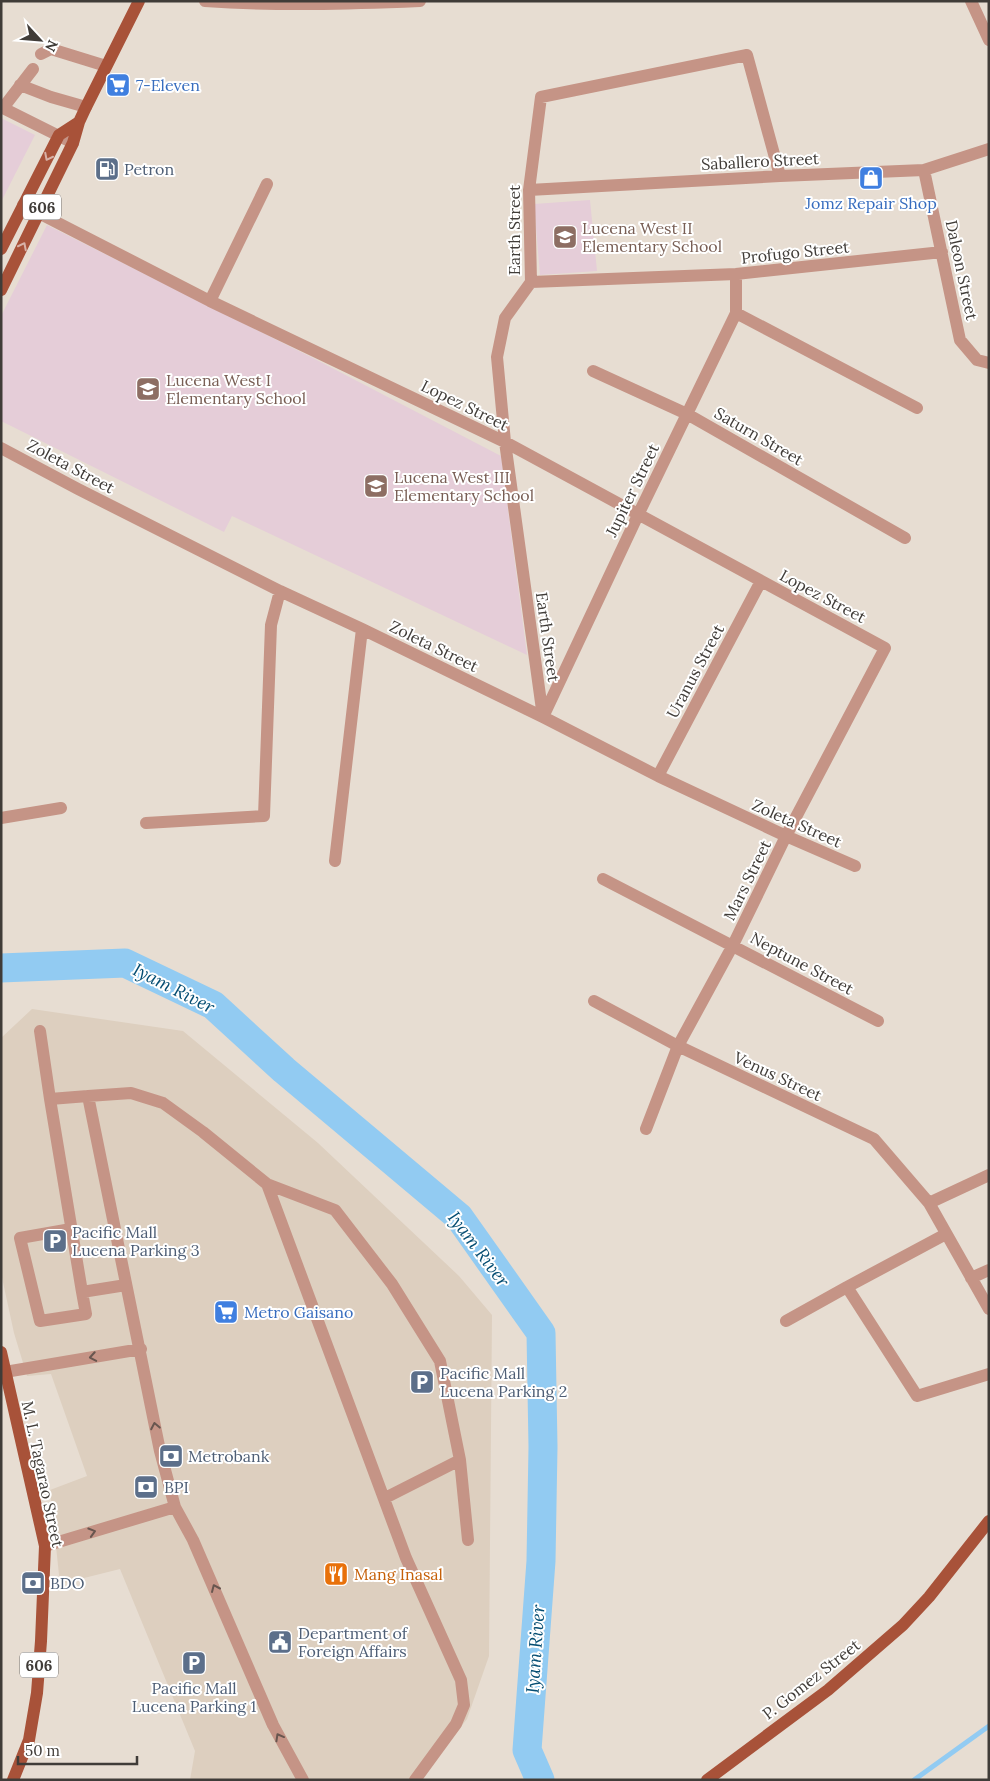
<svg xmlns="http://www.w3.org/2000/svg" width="990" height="1781" font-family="Lora,serif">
<rect width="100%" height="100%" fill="#e7ddd2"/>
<path fill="#ddcfbf" d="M32,1009L183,1031L318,1143L459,1276L492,1315L489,1656L467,1719L428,1769L416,1780H190L195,1751L120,1569L60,1584L50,1490L87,1476L51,1374L27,1376L14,1333L1,1273V1038Z"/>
<path fill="#e5cdd8" d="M1,118L35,135L1,202Z
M590,200L597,271L540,275L534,204Z
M47,225L311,357L501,456L527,655L232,516L224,532L1,421V316Z"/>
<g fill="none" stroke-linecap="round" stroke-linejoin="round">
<path stroke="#92cbf2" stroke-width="5" d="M914,1780L989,1726"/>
<path stroke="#92cbf2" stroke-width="29" d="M1,968L125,963L213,1005L284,1070L459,1217L541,1333L543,1447L541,1561L527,1750L540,1780"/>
<path stroke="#c59486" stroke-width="12" d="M205,1C277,6 348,4 420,1
M971,1L989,40
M41,54L51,49L106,66
M20,85L51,97L86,107
M1,107L73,143
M3,108L33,69
M924,170L960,340L977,360L989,363
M529,190L780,176L924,170L989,149
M23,205L210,301L505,442L885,648L786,836L733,945L678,1046L646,1129
M531,282L736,274L942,252
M210,301L267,184
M736,313L917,408
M593,371L687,414L905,538
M1,448L78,489L280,591L362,629L543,717L658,776L786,836L855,866
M543,717L505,442L497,357L505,318L531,282L529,190L541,97L747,55L780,176
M543,717L638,515L736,313V274
M658,776L761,581
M1,818L61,808
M146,823L264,816L271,625L280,591
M335,861L362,629
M603,879L878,1021
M594,1001L678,1046L874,1139L929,1203L989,1309
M40,1031L50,1099L82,1292L126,1285
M50,1099L88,1096
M267,1184L335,1210L392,1284L440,1361L460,1460L468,1540
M929,1203L989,1175
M71,1229L20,1238L40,1321L86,1314L82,1292
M946,1234L847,1287L917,1396L989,1374
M971,1278L989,1270
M786,1321L847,1287
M5,1372L141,1349
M385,1498L460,1460
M45,1546L175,1507
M303,1780L273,1725L193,1540L175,1507L160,1451L88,1096L131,1093L163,1103L203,1132L267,1184L406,1558L461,1680L464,1705L456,1724L415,1780"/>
<path stroke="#a85239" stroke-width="12" d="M1,249L59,135L79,122
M1,290L73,143L79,122L86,107L139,1
M1,1352L45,1546L41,1641L37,1693L29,1740L13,1780
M707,1780L828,1690L903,1625L929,1597L989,1521"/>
</g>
<defs><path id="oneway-chevron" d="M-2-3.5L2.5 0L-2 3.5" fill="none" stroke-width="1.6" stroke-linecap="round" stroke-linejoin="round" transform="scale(1.25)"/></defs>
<g stroke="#d8b1a6">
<use href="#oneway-chevron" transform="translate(48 157) rotate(117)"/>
<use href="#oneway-chevron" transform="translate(23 246) rotate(-63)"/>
</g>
<g stroke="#68564f">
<use href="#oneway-chevron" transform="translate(93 1357) rotate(170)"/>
<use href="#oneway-chevron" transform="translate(155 1426) rotate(-101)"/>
<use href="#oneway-chevron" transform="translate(92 1532) rotate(-17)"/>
<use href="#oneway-chevron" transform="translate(215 1588) rotate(-114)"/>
<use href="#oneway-chevron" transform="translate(279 1737) rotate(-119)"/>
</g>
<defs>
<symbol id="supermarket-square" viewBox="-11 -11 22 22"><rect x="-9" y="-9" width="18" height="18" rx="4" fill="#3f7fe0" stroke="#fff"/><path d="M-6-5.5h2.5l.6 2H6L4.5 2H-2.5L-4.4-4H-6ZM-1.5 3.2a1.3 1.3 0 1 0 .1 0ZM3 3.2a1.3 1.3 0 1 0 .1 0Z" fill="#fff"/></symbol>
<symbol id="fuel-square" viewBox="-11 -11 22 22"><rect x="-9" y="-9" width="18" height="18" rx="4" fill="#5c6f8a" stroke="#fff"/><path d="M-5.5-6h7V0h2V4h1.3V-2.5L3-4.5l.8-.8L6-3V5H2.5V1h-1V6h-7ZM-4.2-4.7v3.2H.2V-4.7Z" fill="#fff"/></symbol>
<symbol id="shop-square" viewBox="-11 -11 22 22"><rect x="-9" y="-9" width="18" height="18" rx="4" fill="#3f7fe0" stroke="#fff"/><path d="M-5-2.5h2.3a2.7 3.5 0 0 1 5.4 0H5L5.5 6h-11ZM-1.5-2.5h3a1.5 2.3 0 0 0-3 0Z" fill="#fff"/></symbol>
<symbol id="school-square" viewBox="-11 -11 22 22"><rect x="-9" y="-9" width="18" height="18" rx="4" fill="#8d6e63" stroke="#fff"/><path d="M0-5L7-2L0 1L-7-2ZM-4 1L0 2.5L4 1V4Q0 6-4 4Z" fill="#fff"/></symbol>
<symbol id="parking-square" viewBox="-11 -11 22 22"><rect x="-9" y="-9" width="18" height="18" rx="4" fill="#5c6f8a" stroke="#fff"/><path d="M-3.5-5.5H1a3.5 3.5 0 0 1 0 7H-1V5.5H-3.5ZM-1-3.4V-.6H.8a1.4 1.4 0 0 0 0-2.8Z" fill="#fff"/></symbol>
<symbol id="bank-square" viewBox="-11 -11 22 22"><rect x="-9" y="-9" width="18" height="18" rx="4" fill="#5c6f8a" stroke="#fff"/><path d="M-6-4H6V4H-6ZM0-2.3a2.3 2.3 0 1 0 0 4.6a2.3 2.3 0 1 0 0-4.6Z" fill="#fff"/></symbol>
<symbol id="restaurant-square" viewBox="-11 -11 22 22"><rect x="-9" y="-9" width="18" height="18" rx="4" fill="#e8710a" stroke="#fff"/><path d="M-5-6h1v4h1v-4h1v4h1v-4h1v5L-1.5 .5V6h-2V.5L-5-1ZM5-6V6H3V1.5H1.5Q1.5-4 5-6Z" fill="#fff"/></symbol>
<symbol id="civic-square" viewBox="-11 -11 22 22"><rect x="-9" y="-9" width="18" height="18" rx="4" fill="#5c6f8a" stroke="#fff"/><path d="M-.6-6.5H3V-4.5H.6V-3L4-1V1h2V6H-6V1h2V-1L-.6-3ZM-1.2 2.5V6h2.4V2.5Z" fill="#fff"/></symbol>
</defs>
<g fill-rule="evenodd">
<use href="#supermarket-square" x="104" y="71" width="28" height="28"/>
<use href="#fuel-square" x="93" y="155" width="28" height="28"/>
<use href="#shop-square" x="857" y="164" width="28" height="28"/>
<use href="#school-square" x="551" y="223" width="28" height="28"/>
<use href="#school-square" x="134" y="375" width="28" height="28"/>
<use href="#school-square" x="362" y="472" width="28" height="28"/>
<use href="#parking-square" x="41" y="1227" width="28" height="28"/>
<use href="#supermarket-square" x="212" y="1298" width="28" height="28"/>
<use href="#parking-square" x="408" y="1368" width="28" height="28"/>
<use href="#bank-square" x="157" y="1442" width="28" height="28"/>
<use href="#bank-square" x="132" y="1473" width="28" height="28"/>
<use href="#restaurant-square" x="322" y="1560" width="28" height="28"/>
<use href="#bank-square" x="19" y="1569" width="28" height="28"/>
<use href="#civic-square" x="266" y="1628" width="28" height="28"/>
<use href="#parking-square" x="180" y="1649" width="28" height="28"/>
</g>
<g text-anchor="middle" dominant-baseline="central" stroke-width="4" stroke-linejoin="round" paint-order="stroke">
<g fill="#fff" stroke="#797674" stroke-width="1">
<rect x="23" y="194.5" width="38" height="25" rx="4"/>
<rect x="20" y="1652.5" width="38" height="25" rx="4"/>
</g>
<g font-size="15" font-weight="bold" fill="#403c38">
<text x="42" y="207">606</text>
<text x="39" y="1665">606</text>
</g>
<g font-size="16" fill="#366cbe" stroke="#fff" text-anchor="start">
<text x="136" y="85">7-Eleven</text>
<text x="871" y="203" text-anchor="middle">Jomz Repair Shop</text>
<text x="244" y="1312">Metro Gaisano</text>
</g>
<g font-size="16" fill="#403c38" stroke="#fff">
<text transform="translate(760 161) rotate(-3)">Saballero Street</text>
<text transform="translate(514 230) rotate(-90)">Earth Street</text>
<text transform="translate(795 252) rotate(-6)">Profugo Street</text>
<text transform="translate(962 270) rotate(78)">Daleon Street</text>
<text transform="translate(465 405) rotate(26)">Lopez Street</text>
<text transform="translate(759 436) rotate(30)">Saturn Street</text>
<text transform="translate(71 466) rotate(28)">Zoleta Street</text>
<text transform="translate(632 490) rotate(-64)">Jupiter Street</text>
<text transform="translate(823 596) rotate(28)">Lopez Street</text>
<text transform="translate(548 637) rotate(82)">Earth Street</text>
<text transform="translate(434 646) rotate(26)">Zoleta Street</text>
<text transform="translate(695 671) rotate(-62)">Uranus Street</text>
<text transform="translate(797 823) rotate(24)">Zoleta Street</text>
<text transform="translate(747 880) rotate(-64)">Mars Street</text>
<text transform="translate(802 963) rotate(28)">Neptune Street</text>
<text transform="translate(778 1076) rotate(25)">Venus Street</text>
<text transform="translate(43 1474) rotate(78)">M. L. Tagarao Street</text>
<text transform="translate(811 1679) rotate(-38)">P. Gomez Street</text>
</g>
<g font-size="16" fill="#4e5e75" stroke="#fff" text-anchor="start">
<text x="124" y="169">Petron</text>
<text x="72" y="1232">Pacific Mall<tspan x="72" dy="18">Lucena Parking 3</tspan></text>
<text x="440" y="1373">Pacific Mall<tspan x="440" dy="18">Lucena Parking 2</tspan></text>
<text x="188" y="1456">Metrobank</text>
<text x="164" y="1487">BPI</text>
<text x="50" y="1583">BDO</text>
<text x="298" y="1633">Department of<tspan x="298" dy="18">Foreign Affairs</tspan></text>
<text x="194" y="1688" text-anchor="middle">Pacific Mall<tspan x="194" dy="18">Lucena Parking 1</tspan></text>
</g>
<g font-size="16" fill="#785e54" stroke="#fff" text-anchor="start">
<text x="582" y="228">Lucena West II<tspan x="582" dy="18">Elementary School</tspan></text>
<text x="166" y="380">Lucena West I<tspan x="166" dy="18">Elementary School</tspan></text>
<text x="394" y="477">Lucena West III<tspan x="394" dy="18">Elementary School</tspan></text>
</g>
<g font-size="16" fill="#c56008" stroke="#fff" text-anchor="start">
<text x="354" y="1574">Mang Inasal</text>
</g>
<g font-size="18" font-style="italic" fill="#064e73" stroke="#fff">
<text transform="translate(174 988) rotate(27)">Iyam River</text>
<text transform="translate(479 1249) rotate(53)">Iyam River</text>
<text transform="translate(535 1649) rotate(-86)">Iyam River</text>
</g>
</g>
<rect width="990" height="1781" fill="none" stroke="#403c38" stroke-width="5"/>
<g transform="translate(40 40) rotate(116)" stroke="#ffffff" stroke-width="4" paint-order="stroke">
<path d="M0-4L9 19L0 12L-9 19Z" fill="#403c38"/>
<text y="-8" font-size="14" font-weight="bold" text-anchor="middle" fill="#403c38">N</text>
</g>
<path d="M18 1756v8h119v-8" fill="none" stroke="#403c38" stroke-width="2.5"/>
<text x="25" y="1756" font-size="15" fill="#403c38" stroke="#ffffff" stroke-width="4" paint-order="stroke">50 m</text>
</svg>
